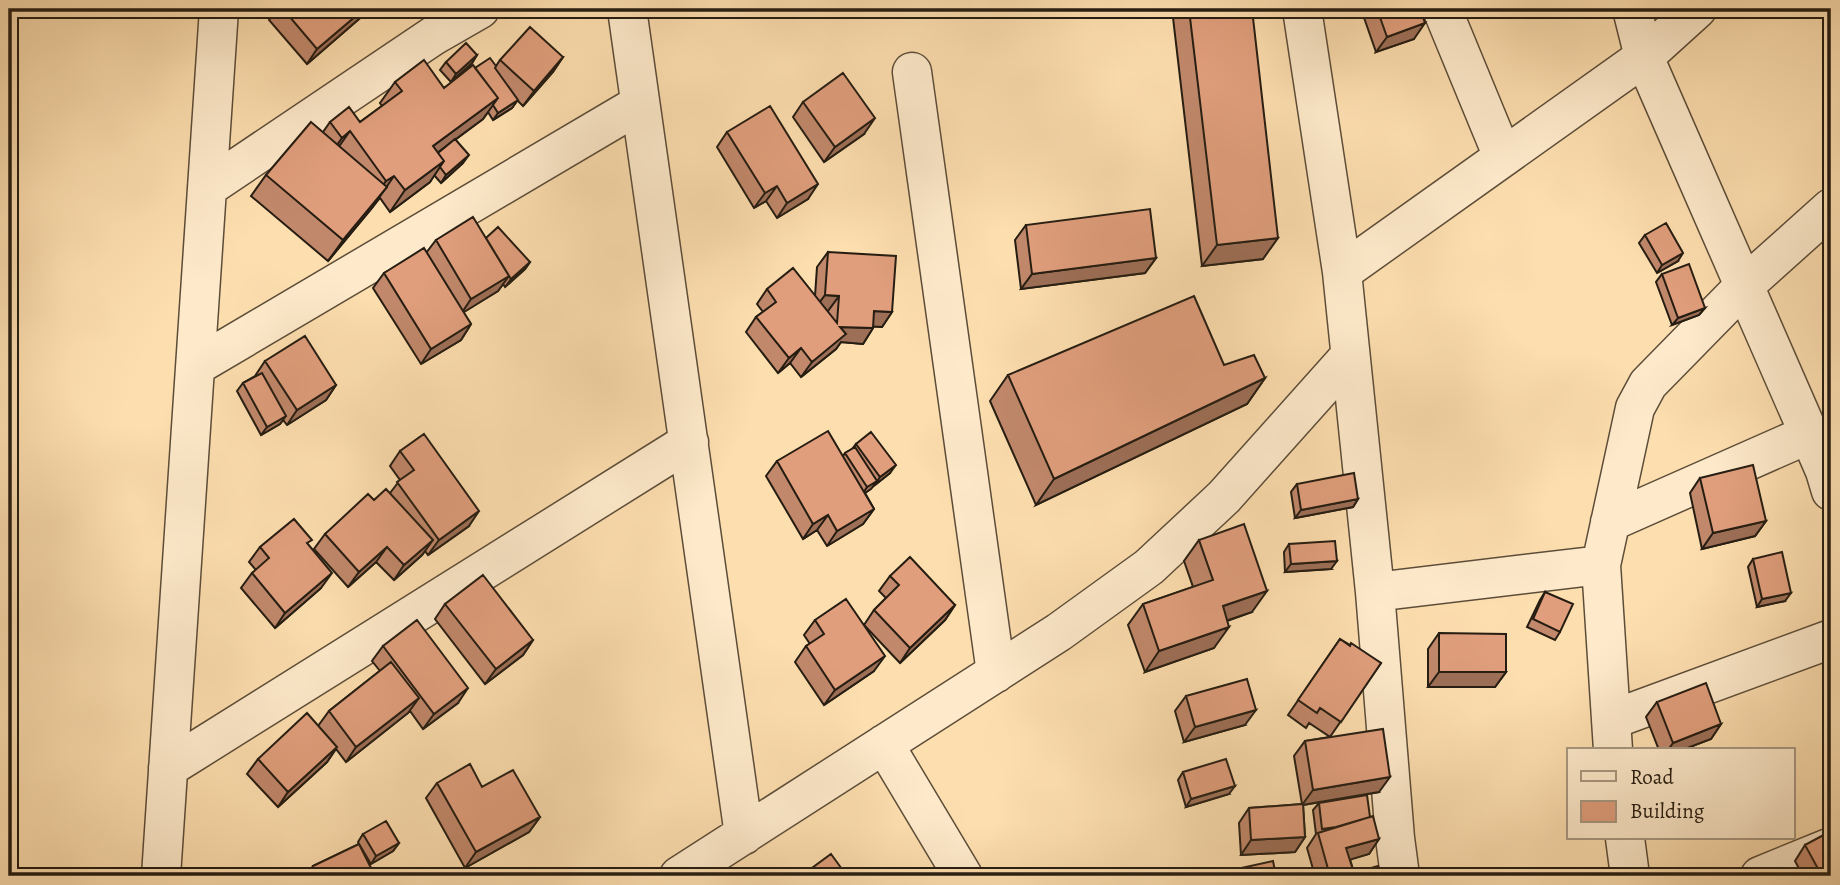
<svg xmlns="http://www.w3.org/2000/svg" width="1840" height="885" font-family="Alegreya,serif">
<rect width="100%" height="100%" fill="#fddeaf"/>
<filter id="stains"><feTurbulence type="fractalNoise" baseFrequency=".00286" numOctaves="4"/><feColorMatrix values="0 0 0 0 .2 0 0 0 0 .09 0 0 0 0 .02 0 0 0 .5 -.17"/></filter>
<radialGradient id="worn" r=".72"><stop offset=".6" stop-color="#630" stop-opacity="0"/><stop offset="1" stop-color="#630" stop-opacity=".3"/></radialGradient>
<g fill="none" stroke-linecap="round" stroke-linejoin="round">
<defs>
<path id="minor" d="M627,9L744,835
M1302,9L1342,272L1375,592L1395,838L1400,876
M1442,9L1503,157
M1632,9L1644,57L1809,434L1825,471L1831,491
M912,72L996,673
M207,188L433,36L480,9
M1342,272L1644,57L1697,9
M196,366L640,104
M1610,522L1809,434
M1375,592L1601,565
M1611,720L1831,639
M884,744L963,876
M1613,750L1601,565L1635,408L1648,384L1745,285L1831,208
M168,768L689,442
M1625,838L1630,876
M161,876L219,9
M679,876L1059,632L1149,567L1224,497L1350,356
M1760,876L1831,847"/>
</defs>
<use href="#minor" stroke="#5c4d39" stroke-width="41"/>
<use href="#minor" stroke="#feeacb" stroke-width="38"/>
<defs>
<path id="rail" d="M9,79L13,9"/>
</defs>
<use href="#rail" stroke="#261d12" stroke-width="8"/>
<use href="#rail" stroke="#feeacb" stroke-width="5" stroke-dasharray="16" stroke-linecap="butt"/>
</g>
<path fill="#c1886b" stroke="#261d12" stroke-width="2" d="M277,9H369L367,12L307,64L269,20Z
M380,9H396L389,16Z
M1172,9H1252L1263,259L1202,266Z
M1361,9H1420L1414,39L1376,52Z
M477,55L472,63L451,82L440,70L446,62Z
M563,57L553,72L523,106L517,100L512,108L493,120L488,112L483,119L455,140L463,163L441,183L434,175L430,182L390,212L380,198L372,208L328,261L251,196L266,175L323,132L330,122H360L382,106L380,103L395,82L444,88L475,68L496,66L500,60Z
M803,102L864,134L824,162L793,117Z
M727,132L808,199L777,218L766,201L754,208L717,147Z
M1026,225L1156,258L1145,273L1021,289L1015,240Z
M1645,235L1678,261L1657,273L1639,243Z
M486,238L530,262L525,269L505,287L503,284L498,291L463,312L471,324L461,340L421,364L373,288L384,273L426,253L436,240Z
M828,252L892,312L882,327L873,326V328L863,344L841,342L836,349L801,377L790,363L778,373L746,332L756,317L763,312L757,304L767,289L815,296L817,267Z
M1662,274L1705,308L1699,315L1672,325L1656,282Z
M265,361L336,385L326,400L287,425L283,420L280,424L261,435L237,391L243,383L255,376Z
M1224,365L1265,378L1247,404L1036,505L990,401L1008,375Z
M856,444L890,473L865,493L874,509L863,524L827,546L817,530L803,539L766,476L777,461L843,456L845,453L852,449Z
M400,451L469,526L428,555L425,551L422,555L394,580L376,562L348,587L314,549L325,534L374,500L390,493L400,480L390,466Z
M1700,478L1766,521L1755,536L1702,549L1690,493Z
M1297,484L1358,499L1353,507L1295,518L1291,492Z
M1199,540L1252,612L1227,621L1214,648L1145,672L1128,625L1143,604L1193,587L1184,561Z
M1289,544L1331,569L1285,572L1284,552Z
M308,545L321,588L275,628L241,588L252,573L256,570L249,562L260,547Z
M1753,559L1785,601L1757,607L1748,567Z
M890,576L955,605L945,620L900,663L865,626L874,671L824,705L795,662L806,646L810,644L804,635L815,620L864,625L874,610L886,598L879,591Z
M1545,592L1560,632L1555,640L1527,627L1540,600Z
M445,604L533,640L523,655L485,684L435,619Z
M1439,633L1506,672L1495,687H1428V649Z
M1340,639L1381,663L1330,737L1379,792L1303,805L1305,837L1295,852L1241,855L1239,823L1249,808L1302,804L1294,756L1305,741L1330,737L1309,723L1306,728L1288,715Z
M383,646L458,703L423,729L410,711L346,762L336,749L327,762L278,807L247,774L258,759L318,726L329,711L380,671L372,661Z
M1186,696L1245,725L1184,742L1175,711Z
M1657,702L1721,724L1711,739L1682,750H1659L1646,717Z
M1183,772L1229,794L1186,807L1178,780Z
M437,783L482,787L540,817L529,832L465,868L426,798Z
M1319,803L1370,817L1379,839L1369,854L1350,859L1354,873L1381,876H1315L1307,848L1316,834L1313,810Z
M363,834L399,843L393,851L371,864L359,844L375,876H306L313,866L359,844L358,842Z
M1805,845L1831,876H1803L1795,861Z"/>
<path fill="#9d6f57" stroke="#261d12" stroke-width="2" d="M364,9H369L367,12L307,64L317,49Z
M1425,23L1414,39L1376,52L1387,37Z
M477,55L472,63L451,82L456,74Z
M563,57L553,72L523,106L534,91Z
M498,98L483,119L418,167L433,146Z
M518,100L512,108L493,120L498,113Z
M875,118L864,134L824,162L835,147Z
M350,131L335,152L327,159L342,138Z
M469,155L463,163L441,183L446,175Z
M444,161L430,182L390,212L405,190Z
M394,176L372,208L328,261L386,181Z
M818,184L808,199L777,218L787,203Z
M777,186L766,201L754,208L765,193Z
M1278,238L1263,259L1202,266L1217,245Z
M1683,253L1678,261L1657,273L1662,265Z
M1156,258L1145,273L1021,289L1032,274Z
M530,262L525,269L505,287L511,279Z
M509,276L498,291L461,314L471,299Z
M825,295L839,296L828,311L814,310Z
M1705,308L1699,315L1672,325L1678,318Z
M874,311L892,312L882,327L863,326Z
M471,324L461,340L421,364L431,349Z
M840,327L873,328L863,344L841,342L836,349L801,377L812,362Z
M801,348L790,363L778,373L789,358Z
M1265,378L1247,404L1036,505L1054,479Z
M336,385L326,400L287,425L297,410Z
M286,416L280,424L261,435L267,427Z
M896,465L890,473L875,485L880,477Z
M877,481L871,489L862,495L867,487Z
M1358,499L1353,507L1295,518L1301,510Z
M874,509L863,524L827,546L837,531Z
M479,511L469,526L428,555L439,540Z
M828,515L817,530L803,539L813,524Z
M1766,521L1755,536L1702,549L1713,533Z
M433,540L422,555L394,580L404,565Z
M387,547L376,562L348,587L359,572Z
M1337,561L1331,569L1285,572L1291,564Z
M332,573L321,588L275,628L285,613Z
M1267,591L1252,612L1208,627L1223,606Z
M1791,593L1785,601L1757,607L1762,599Z
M955,605L945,620L900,663L910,648Z
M1229,627L1214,648L1145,672L1159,651Z
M533,640L523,655L485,684L496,669Z
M885,656L874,671L824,705L835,690Z
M1439,672H1506L1495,687H1428Z
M468,688L458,703L423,729L434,714Z
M419,698L408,713L346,762L356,747Z
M1256,710L1245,725L1184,742L1195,727Z
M1721,724L1711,739L1682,750H1668L1673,743Z
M337,747L327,762L278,807L288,792Z
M1390,777L1379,792L1302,805L1313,790Z
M1235,786L1229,794L1186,807L1191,799Z
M540,817L529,832L465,868L476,852Z
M1305,837L1295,852L1241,855L1251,840Z
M1379,839L1369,854L1336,864L1346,848Z
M399,843L393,851L371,864L376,856Z"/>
<path fill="#e09e7c" stroke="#261d12" stroke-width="2" d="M283,9H364L317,49Z
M1189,9H1252L1278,238L1217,245Z
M1377,9H1420L1425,23L1387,37Z
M530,27L563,57L534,91L500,60Z
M466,43L477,55L456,74L446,62Z
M490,58L496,66L495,68L518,100L498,113L493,105L498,98L475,68Z
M424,60L444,88L473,65L498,98L433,146L444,161L405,190L394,176L386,181L350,131L342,138L330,122L349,107L360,122L402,91L395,82Z
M843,73L875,118L835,147L803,102Z
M770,106L818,184L787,203L777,186L765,193L727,132Z
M311,122L387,187L343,240L266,175Z
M455,139L469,155L446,175L440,167L444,161L438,153Z
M1150,209L1156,258L1032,274L1026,225Z
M473,217L509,276L471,299L436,240Z
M1666,223L1683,253L1662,265L1645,235Z
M498,227L530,262L511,279L486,238Z
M424,248L471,324L431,349L384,273Z
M828,252L896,256L892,312L874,311L873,328L840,327L846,334L812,362L801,348L789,358L756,317L776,302L767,289L793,268L837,323L839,296L825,295Z
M1689,264L1705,308L1678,318L1662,274Z
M1194,296L1224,365L1254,355L1265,378L1054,479L1008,375Z
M305,336L336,385L297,410L265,361Z
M262,373L286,416L267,427L243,383Z
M828,431L874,509L837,531L828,515L813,524L777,461Z
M871,432L896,465L880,477L856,444Z
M424,434L479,511L439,540L397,482L414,470L400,451Z
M855,447L877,481L867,487L845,453Z
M1753,465L1766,521L1713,533L1700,478Z
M1354,473L1358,499L1301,510L1297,484Z
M386,489L433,540L404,565L387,547L359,572L325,534L368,494L374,500Z
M294,519L312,540L307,543L332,573L285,613L252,573L269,558L260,547Z
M1244,524L1267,591L1223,606L1229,627L1159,651L1143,604L1213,580L1199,540Z
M1335,541L1337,561L1291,564L1289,544Z
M1782,552L1791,593L1762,599L1753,559Z
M910,557L955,605L910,648L874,610L899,585L890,576Z
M483,575L533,640L496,669L445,604Z
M1545,592L1573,604L1560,632L1533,619Z
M846,599L885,656L835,690L806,646L824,634L815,620Z
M417,620L468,688L434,714L383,646Z
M1439,633L1506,634V672H1439Z
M1340,639L1350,646L1351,643L1381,663L1341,722L1320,708L1317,713L1298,700Z
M391,662L419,698L356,747L329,711Z
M1247,679L1256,710L1195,727L1186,696Z
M1706,683L1721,724L1673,743L1657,702Z
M307,713L337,747L288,792L258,759Z
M1383,729L1390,777L1313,790L1305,741Z
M1226,759L1235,786L1191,799L1183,772Z
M470,764L482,787L513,770L540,817L476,852L437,783Z
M1367,795L1370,817L1336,827L1322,829L1319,803Z
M1303,804L1305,837L1251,840L1249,808Z
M1373,816L1379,839L1346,848L1354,873L1378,866L1381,876H1330L1318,833Z
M386,821L399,843L376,856L363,834Z
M1831,831V876H1822L1805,845Z
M359,844L375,876H318L313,866Z
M831,854L847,876H801Z
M1273,861L1276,876H1224L1223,872Z"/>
<rect width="1840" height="885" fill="none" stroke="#fddeaf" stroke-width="35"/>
<rect x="10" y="10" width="1819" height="864" fill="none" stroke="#261d12" stroke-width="3.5"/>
<rect x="18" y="18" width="1805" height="850" fill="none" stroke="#261d12" stroke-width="2"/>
<rect x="1567" y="748" width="228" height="91" fill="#feeacb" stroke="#a89881" stroke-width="2"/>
<rect x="1581" y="771" width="35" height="10" fill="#feeacb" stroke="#a89881" stroke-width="2"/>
<text x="1630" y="784" font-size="21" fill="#261d12">Road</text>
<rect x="1581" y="801" width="35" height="21" fill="#e09e7c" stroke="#a89881" stroke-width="2"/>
<text x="1630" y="818" font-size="21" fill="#261d12">Building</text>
<rect width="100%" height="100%" filter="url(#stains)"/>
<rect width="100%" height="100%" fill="url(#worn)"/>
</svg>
